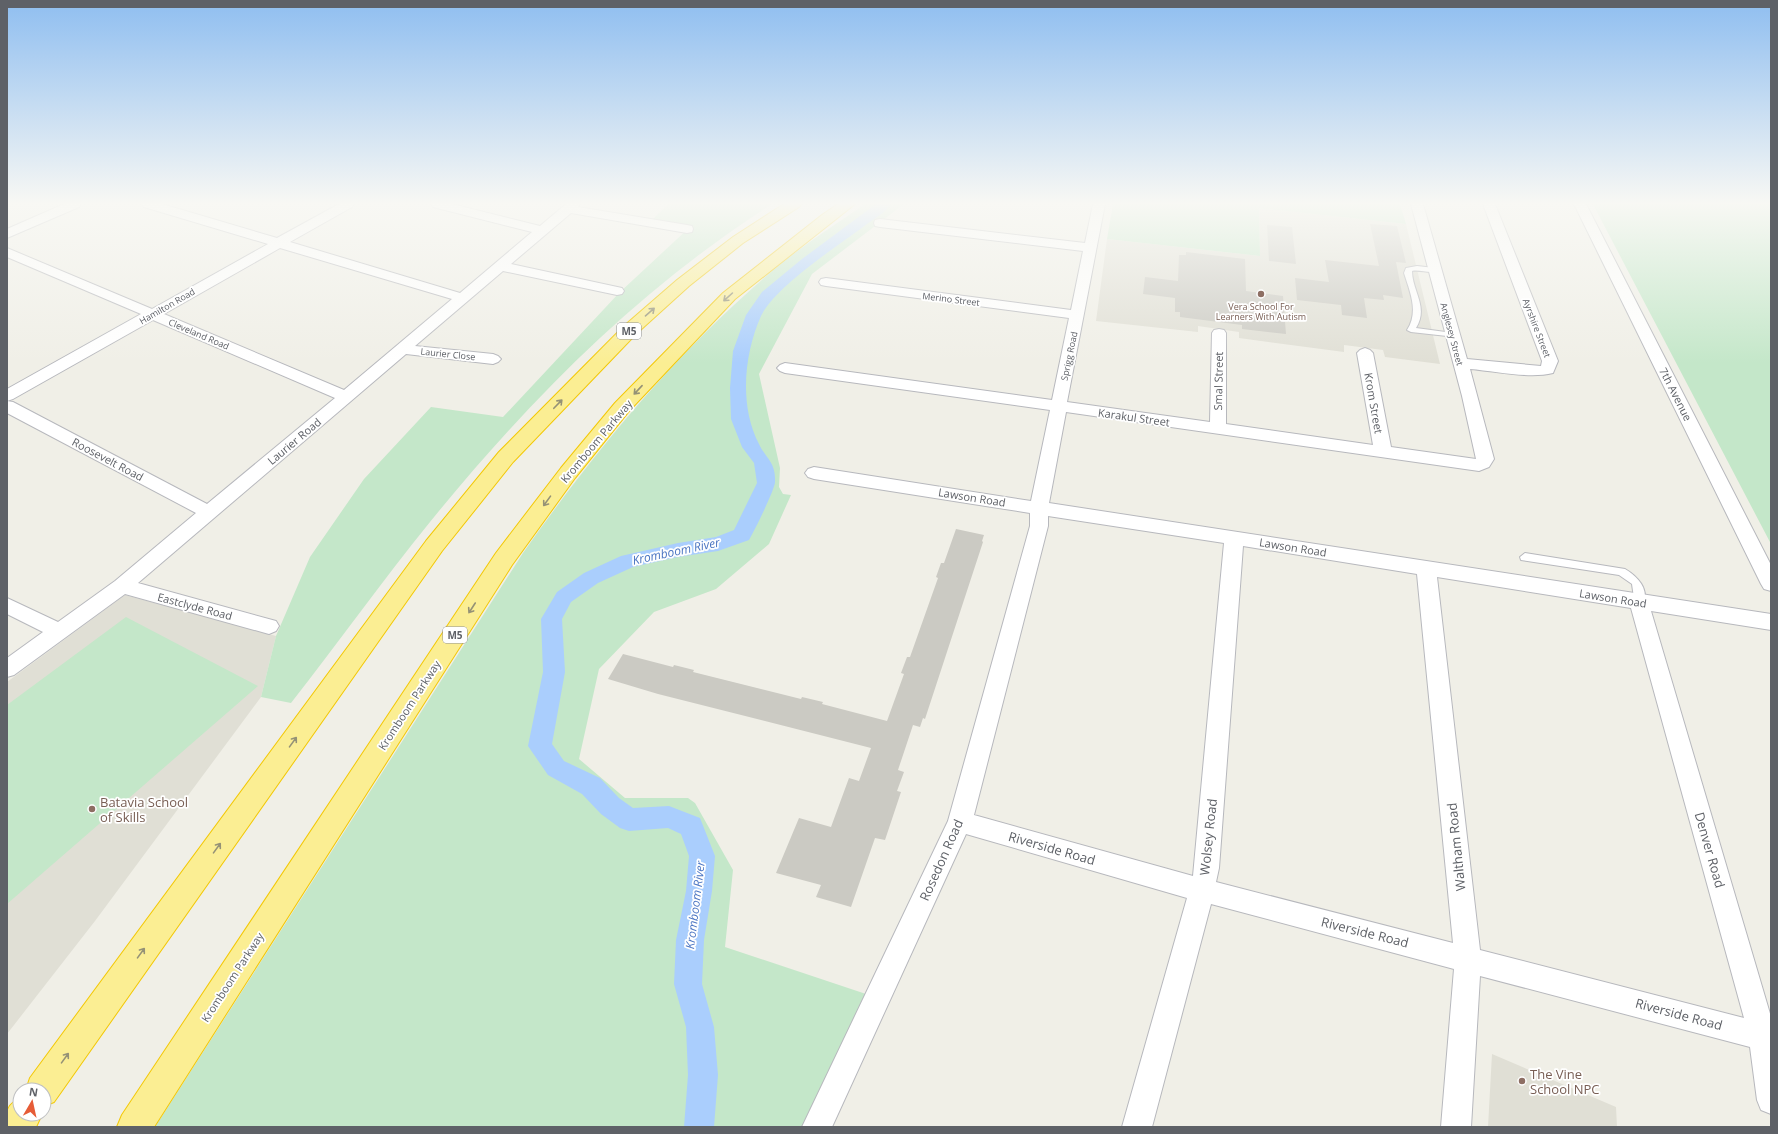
<svg xmlns="http://www.w3.org/2000/svg" width="1778" height="1134" font-family="'Open Sans',sans-serif">
<rect width="100%" height="100%" fill="#f0efe7"/>
<path fill="#e0dfd5" d="M1259,208L1406,224L1440,364L1385,357L1383,350L1344,345V352L1239,338V332L1198,326V332L1096,321L1107,239L1260,256Z
M125,595L276,636L261,697L95,921L7,1034V682Z
M1492,1054L1616,1107L1617,1127H1488Z"/>
<path fill="#c4e7c9" d="M668,204H772C640,288 528,401 430,522C382,581 338,643 291,703L261,697L276,636L310,557L364,479L431,407L503,417L619,293L691,226L653,219Z
M865,204H904L812,274L759,374L780,468L779,487L783,494L791,495L769,544L716,589L654,612L599,669L579,759L625,798H688L695,803L733,870L725,947L866,994L802,1127H155L523,553C598,447 678,350 778,266C806,243 836,224 865,204Z
M1113,204H1400L1406,224L1259,208L1260,256L1107,239Z
M1593,204H1771V544L1596,210Z
M126,617L258,686L7,904V705Z"/>
<g fill="none" stroke-linecap="round" stroke-linejoin="round">
<path fill="#aacefd" fill-rule="evenodd" d="M876,204H891C885,213 872,220 863,227C836,247 775,287 761,316C744,354 739,406 759,444C766,459 776,462 775,482C775,489 754,532 749,540L718,551L678,557L633,567L598,583L571,602L562,619L565,672L552,744L564,761L600,778L619,798L633,808L669,806L700,818L715,856L712,891L704,940L702,984L714,1027L718,1075L714,1127H684L688,1075L686,1027L674,984L676,940L686,891L689,856L681,834L668,828L629,831L620,828L601,814L582,794L548,775L528,746L543,672L541,619L557,592L584,573L621,556L678,543L716,537L734,530L757,483L754,463L742,447L731,419L730,388L733,351L746,315L762,292L802,259Z"/>
</g>
<path fill="#cbcac3" d="M1370,224L1397,226L1406,263L1396,262L1403,298L1383,295L1384,300L1364,298L1367,318L1342,315L1341,305L1297,300L1295,278L1329,282L1325,260L1379,266Z
M1267,225L1292,227L1296,264L1269,261Z
M1186,252L1245,259L1246,291L1283,296L1286,334L1242,329V325L1180,317V312H1175V298L1143,294L1145,277L1178,281L1179,255H1186Z
M956,529L984,535L982,541L983,542L925,719L923,718L920,727L913,725L898,770L904,772L897,791L901,792L885,840L875,838L851,907L816,897L821,885L776,873L799,818L831,827L849,778L859,781L871,748L658,694L608,679L623,654L673,667L674,665L694,670L693,672L801,699L802,697L823,702L822,704L887,721L904,674L901,673L907,657H910L938,578L936,577L941,563H944Z"/>
<g fill="none" stroke-linecap="round" stroke-linejoin="round">
<defs>
<path id="lane" d="M1417,266L1435,268L1439,270C1432,275 1420,269 1412,271C1412,291 1429,307 1416,328L1453,333L1457,335L1456,337L1411,332L1407,330C1419,312 1410,292 1404,273L1406,268Z
M1525,553L1625,569C1637,576 1650,589 1643,605H1635L1632,584L1619,575L1521,560L1520,557Z"/>
<path id="street" d="M64,204H81L79,207L7,238V229Z
M142,204H162L277,238L339,204H354L352,207L290,242L460,293L532,232L433,207L431,204H452L540,226L566,204H580L578,207L687,225L692,226L693,229L692,232L687,233L571,213L511,264L622,288L624,291L622,294L617,295L503,271L415,346L493,354L498,356L501,359L498,362L493,364L406,354L138,583L276,621L279,626L276,631L269,634L125,594L14,675L7,677V658L43,632L7,614V598L58,622L115,581L196,513L7,413V401L13,402L207,504L335,398L153,320L13,399L7,401V389L141,314L7,257V248L152,309L268,244L144,207ZM280,248L452,299L344,390L164,314Z
M1093,204H1105L1067,402L1210,422L1212,333L1214,330L1219,329L1224,330L1226,333V424L1373,445L1357,353L1360,350L1365,348L1370,350L1373,353L1391,447L1476,459L1462,396L1411,204H1423L1467,359L1541,366L1542,361L1483,204H1495L1558,361L1553,373C1529,379 1495,371 1470,369L1494,459L1489,467L1479,471L1066,412L1049,503L1771,614V630L1651,611L1771,1017V1114L1761,1110L1757,1100L1750,1047L1480,976L1471,1127H1441L1454,969L1211,904L1152,1127H1122L1187,898L966,834L832,1127H802L948,821L1030,526V513L814,479L808,477L805,473L808,469L814,467L1031,501L1050,410L785,373L780,371L777,368L780,365L785,363L1052,400L1069,318L826,286L821,285L819,282L821,279L826,278L1071,310L1083,251L880,227L875,226L874,223L875,220L880,219L1085,243ZM1048,516L1224,543L1193,876L974,815L1048,526ZM1243,546L1417,574L1453,943L1216,882L1219,868ZM1437,577L1631,608L1744,1018L1480,950Z
M1574,204H1586L1771,565V591L1764,589L1761,584Z"/>
<path id="highway" d="M784,204H801L799,207L743,243L689,286L636,334L513,462L442,551L54,1102L44,1106V1090H26L30,1078L426,541L499,452L624,326L677,280L733,237Z
M838,204H855L735,299L629,411L575,478L512,565L154,1127H117L122,1115L496,553L561,468L615,403L723,293L822,215Z
M20,1099V1114H42L36,1127H7C7,1113 5,1105 20,1099Z"/>
</defs>
<use href="#lane" stroke="#b7b8bd" stroke-width="2"/>
<use href="#street" stroke="#b7b8bd" stroke-width="2"/>
<use href="#highway" stroke="#f3c805" stroke-width="2"/>
<use href="#lane" fill="#fff" fill-rule="evenodd"/>
<use href="#street" fill="#fff" fill-rule="evenodd"/>
<use href="#highway" fill="#fbee93" fill-rule="evenodd"/>
</g>
<defs><path id="oneway-shaft" d="M-6 0H5M1.5-3L5.5 0L1.5 3" fill="none" stroke-width="1.6" stroke-linecap="round" stroke-linejoin="round"/></defs>
<g stroke="#959276">
<use href="#oneway-shaft" transform="translate(728 297) rotate(138)"/>
<use href="#oneway-shaft" transform="translate(650 312) rotate(-41)"/>
<use href="#oneway-shaft" transform="translate(638 390) rotate(133)"/>
<use href="#oneway-shaft" transform="translate(558 404) rotate(-46)"/>
<use href="#oneway-shaft" transform="translate(547 501) rotate(126)"/>
<use href="#oneway-shaft" transform="translate(472 608) rotate(123)"/>
<use href="#oneway-shaft" transform="translate(293 742) rotate(-54)"/>
<use href="#oneway-shaft" transform="translate(217 848) rotate(-54)"/>
<use href="#oneway-shaft" transform="translate(141 953) rotate(-54)"/>
<use href="#oneway-shaft" transform="translate(65 1058) rotate(-54)"/>
</g>
<linearGradient id="sky" x2="0" y2="1"><stop stop-color="#8fbef0"/><stop offset="0.56" stop-color="#f8f8f4"/><stop offset="1" stop-color="#f8f8f4" stop-opacity="0"/></linearGradient>
<rect width="1778" height="363" fill="url(#sky)"/>
<g fill="#8d6e63" stroke="#fff" stroke-width="1.5">
<circle cx="1261" cy="294" r="4"/>
<circle cx="92" cy="809" r="4"/>
<circle cx="1522" cy="1081" r="4"/>
</g>
<g text-anchor="middle" dominant-baseline="central" stroke-width="3.5" stroke-linejoin="round" paint-order="stroke">
<g font-size="9" fill="#5e6167" stroke="#fff">
<text transform="translate(951 299) rotate(7)">Merino Street</text>
<text transform="translate(167 306) rotate(-30)">Hamilton Road</text>
<text transform="translate(1537 328) rotate(69)">Ayrshire Street</text>
<text transform="translate(199 334) rotate(23)">Cleveland Road</text>
<text transform="translate(1452 334) rotate(75)">Anglesey Street</text>
<text transform="translate(448 354) rotate(6)">Laurier Close</text>
<text transform="translate(1069 356) rotate(-78)">Sprigg Road</text>
</g>
<g font-size="9" fill="#785e54" stroke="#fff">
<text x="1261" y="306">Vera School For<tspan x="1261" dy="10">Learners With Autism</tspan></text>
</g>
<g fill="#fff" stroke="#8e9095" stroke-width="1">
<rect x="617" y="323" width="24" height="16" rx="3"/>
<rect x="443" y="627" width="24" height="16" rx="3"/>
</g>
<g font-size="10" font-weight="bold" fill="#5e6167">
<text x="629" y="331">M5</text>
<text x="455" y="635">M5</text>
</g>
<g font-size="11" fill="#5e6167" stroke="#fff">
<text transform="translate(1218 381) rotate(-89)">Smal Street</text>
<text transform="translate(1676 394) rotate(63)">7th Avenue</text>
<text transform="translate(1374 403) rotate(80)">Krom Street</text>
<text transform="translate(1134 417) rotate(8)">Karakul Street</text>
<text transform="translate(294 441) rotate(-40)">Laurier Road</text>
<text transform="translate(596 441) rotate(-50)">Kromboom Parkway</text>
<text transform="translate(108 459) rotate(28)">Roosevelt Road</text>
<text transform="translate(972 497) rotate(9)">Lawson Road</text>
<text transform="translate(1293 547) rotate(9)">Lawson Road</text>
<text transform="translate(1613 598) rotate(9)">Lawson Road</text>
<text transform="translate(195 606) rotate(15)">Eastclyde Road</text>
<text transform="translate(409 705) rotate(-57)">Kromboom Parkway</text>
<text transform="translate(232 977) rotate(-57)">Kromboom Parkway</text>
</g>
<g font-size="12" font-style="italic" fill="#4b75c2" stroke="#fff">
<text transform="translate(676 551) rotate(-12)">Kromboom River</text>
<text transform="translate(695 905) rotate(-83)">Kromboom River</text>
</g>
<g font-size="13" fill="#785e54" stroke="#fff" text-anchor="start">
<text x="100" y="802">Batavia School<tspan x="100" dy="15">of Skills</tspan></text>
<text x="1530" y="1074">The Vine<tspan x="1530" dy="15">School NPC</tspan></text>
</g>
<g font-size="13" fill="#5e6167" stroke="#fff">
<text transform="translate(1208 837) rotate(-84)">Wolsey Road</text>
<text transform="translate(1456 847) rotate(-96)">Waltham Road</text>
<text transform="translate(1052 848) rotate(16)">Riverside Road</text>
<text transform="translate(1710 850) rotate(74)">Denver Road</text>
<text transform="translate(941 860) rotate(-66)">Rosedon Road</text>
<text transform="translate(1365 932) rotate(14)">Riverside Road</text>
<text transform="translate(1679 1014) rotate(15)">Riverside Road</text>
</g>
</g>
<rect width="1778" height="1134" fill="none" stroke="#5e6167" stroke-width="16"/>
<g transform="translate(32 1102) rotate(9)"><circle r="19" fill="#ffffff" stroke="#bfc0c2"/>
<path d="M0-3L7 15L0 10L-7 15Z" fill="#e65c37"/>
<text y="-6" font-size="11" font-weight="bold" text-anchor="middle" fill="#5e6167">N</text>
</g>
</svg>
